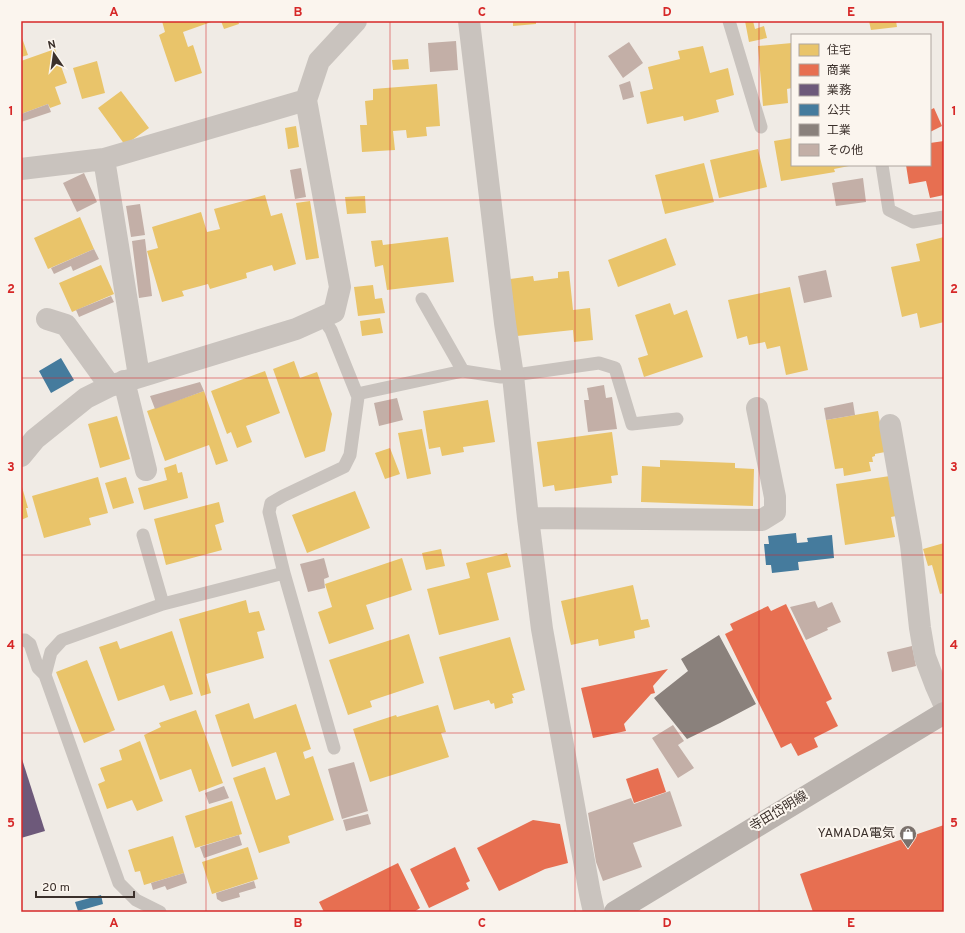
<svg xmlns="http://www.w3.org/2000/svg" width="965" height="933" font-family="Overpass,'Noto Sans JP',sans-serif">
<rect width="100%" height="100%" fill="#f0ebe5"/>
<path fill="#e9c46a" d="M162,21H214L183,32L188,47L193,45L202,73L175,82L159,35L165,32Z
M221,21H238L239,24L224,29Z
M513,21H536V24L513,26Z
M745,21H753L755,29L764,26L767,38L749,42Z
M869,21H896L897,27L871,30Z
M21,35L28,55L21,57Z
M792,43V88L787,89L788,103L763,106L758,46Z
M703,46L710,73L728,68L734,95L716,100L719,112L684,121L683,116L647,124L640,92L653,89L648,67L680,59L678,51Z
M55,49L67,83L55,87L61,104L50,108L48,104L21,114V61Z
M408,59L409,69L393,70L392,60Z
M97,61L105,93L82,99L73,68Z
M437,84L440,126L426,127L427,136L407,138L406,130L393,131L395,150L362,152L360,125H367L365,101L373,100V89Z
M121,91L149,128L125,145L98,108Z
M296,126L299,147L288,149L285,128Z
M792,138V165L849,166L834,169L835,172L781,181L774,141Z
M758,149L767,187L719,198L710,160Z
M704,163L714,202L665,214L655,175Z
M265,195L271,216L282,213L296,264L274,271L272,265L246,273L247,278L210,289L208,284L182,291L184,296L162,302L147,251L158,248L152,227L201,212L207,232L220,229L214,209Z
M365,196L366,213L347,214L345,197Z
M310,201L319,258L306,260L296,203Z
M80,217L94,249L48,269L34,238Z
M448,237L454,282L387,290L383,265L375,267L371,241L382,240L383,245Z
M944,237V322L920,328L917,313L902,317L891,267L920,261L916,244Z
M666,238L676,265L618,287L608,260Z
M101,265L114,294L72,312L59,283Z
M569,271L573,310L590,308L593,340L574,342L573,330L517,336L510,279L533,276L534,281L558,278V272Z
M373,285L375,299L382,298L385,313L358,316L354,287Z
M790,287L808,370L786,375L780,346L767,349L765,342L749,345L747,336L737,339L728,300Z
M670,303L674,315L687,310L703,357L644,377L638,358L648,355L635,315Z
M380,318L383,333L362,336L360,321Z
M294,361L300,378L317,372L332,414L325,451L305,458L273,369Z
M265,371L280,413L246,426L252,442L237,448L231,432L227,434L211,391Z
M204,391L228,461L216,465L209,445L165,461L147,411Z
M488,400L495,442L463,447L464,452L442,456L440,447L429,449L423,411Z
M878,411L885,452L875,454V456L872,457L873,462H869L871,471L844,476L843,468L835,469L826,420Z
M117,416L130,459L100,468L88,424Z
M422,429L431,474L407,479L398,433Z
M612,432L618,475L611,476L612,483L555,491L554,485L543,487L537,442Z
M390,448L400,474L385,479L375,453Z
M660,460L735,463V468L754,469L753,506L641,502L642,466L660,467Z
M176,464L178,473L182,472L188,498L144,510L138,488L167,480L164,468Z
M890,476L896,516L891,517L895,537L845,545L836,484Z
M98,477L108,513L89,518L91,525L44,538L32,496Z
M126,477L134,503L113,509L105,483Z
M21,487H22L28,508H26L28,517L21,520Z
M355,491L370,528L307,553L292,515Z
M219,502L224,522L215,525L222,550L166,565L154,519Z
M944,543V593L940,594L932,565L928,566L923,549Z
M441,549L445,566L426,570L422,553Z
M507,553L511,567L487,573L499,620L439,635L427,589L470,578L466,563Z
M402,558L412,590L366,605L374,629L329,644L318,612L332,607L325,584Z
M633,585L641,620L648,619L650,627L634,631L635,638L599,646L598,639L571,645L561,601Z
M246,600L249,613L259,611L265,630L257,632L264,658L206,674L211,693L201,696L179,619Z
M172,631L193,694L170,701L164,685L118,701L99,647L117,641L120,649Z
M409,634L424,683L370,701L372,707L348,715L329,660Z
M510,637L525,690L512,694L514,698H512L513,703L495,709L494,703L491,704L489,700L454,710L439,657Z
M87,660L115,730L84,743L56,672Z
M249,703L254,719L296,704L311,749L303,752L305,759L313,756L334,820L288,836L290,843L259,853L233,778L265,767L276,800L290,795L276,752L232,767L215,715Z
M438,705L446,732L441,733L449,757L370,782L353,729L396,715L397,717Z
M196,710L223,783L199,792L191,769L160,780L144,735L161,727L159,723Z
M140,741L163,801L137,811L132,800L107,809L98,784L105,781L100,768L122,760L119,750Z
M232,801L242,834L195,848L185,816Z
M173,836L184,873L144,885L140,871L135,872L128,850Z
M248,847L258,879L212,894L202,862Z"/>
<path fill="#e76f51" d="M934,108L942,126L930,132V110Z
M944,141V195L930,198L926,181L909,184L906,165H930V143Z
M786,604L832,699L826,702L838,726L814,738L818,747L798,756L791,743L781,748L725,634L733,630L730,624L768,606L771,611Z
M668,669L653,686L655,693L651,694L624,724L626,731L593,738L581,688Z
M658,768L666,792L634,803L626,779Z
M533,820L560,824L568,863L545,869L499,891L477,848Z
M944,825V912H813L800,874Z
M455,847L470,881L466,883L469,889L429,908L410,869Z
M398,863L420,908L414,912H324L319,902Z"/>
<path fill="#6d597a" d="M21,756L45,831L21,838Z"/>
<path fill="#457b9d" d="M61,358L74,380L51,393L39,371Z
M796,533L797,543L808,542L807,538L832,535L834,558L798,562L799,570L772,573L771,565H766L764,544H769L768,536Z
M101,895L103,904L78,911L75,902Z"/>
<path fill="#8a817c" d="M719,635L756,704L720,723L687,739L654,698L688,671L681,659Z"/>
<path fill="#c3afa7" d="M456,41L458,70L430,72L428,43Z
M629,42L643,63L623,78L608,56Z
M630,81L634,97L623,100L619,85Z
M48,104L51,112L21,122V114Z
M301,168L306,197L295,199L290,170Z
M84,173L97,202L77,212L63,183Z
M863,178L866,202L836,206L832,183Z
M140,204L145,235L131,237L126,206Z
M145,239L152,296L139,298L132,241Z
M94,249L99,259L73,271L71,266L54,274L51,268Z
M826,270L832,297L804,303L798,276Z
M111,296L114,302L79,317L76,310Z
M200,382L204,391L155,409L150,396Z
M604,385L606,398L612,397L617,429L588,432L584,400H589L587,388Z
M397,398L403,420L379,426L374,403Z
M853,402L855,415L826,420L824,408Z
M324,558L329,577L324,579L325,588L308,592L300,564Z
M815,601L818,608L832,602L841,622L827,628L828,630L806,640L790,607Z
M912,646L916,666L892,672L887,652Z
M673,725L684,741L678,745L694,768L678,778L652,738Z
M354,762L368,811L342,819L328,769Z
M224,786L229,798L209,804L205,793Z
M670,791L682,826L633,843L642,867L603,881L596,862L588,813L631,798L634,804Z
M368,814L371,824L346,831L343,820Z
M239,835L242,845L204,858L200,847Z
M184,873L187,883L167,890L165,886L153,890L151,883Z
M254,881L256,888L239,893L240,897L222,902L217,899L216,893Z"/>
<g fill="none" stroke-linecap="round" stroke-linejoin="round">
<path stroke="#c9c3be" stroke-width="13" d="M729,21L761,127
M882,165L889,210L913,222L944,217
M422,299L463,371L501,377L599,363L615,368L632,424L677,419
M321,316L331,330L358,397L350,455L344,467L283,496L271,503L269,512L284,573L334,748
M357,394L463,371
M143,535L163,604
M21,640H25L30,644L38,668L45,675
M160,912L136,900L119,883L45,675L51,652L62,640L163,604L284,573"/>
<path stroke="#c9c3be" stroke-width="22" d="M469,21L505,323L513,376L528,518L542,629L590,894L594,912
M104,159L139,376
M21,169L104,159L306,100
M47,319L66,325L110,386
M124,381L146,470
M890,425L911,545L920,628L925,657L936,686L944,704
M21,456L35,439L86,398L110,386L296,329L334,312L340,287L306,100L319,61L356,21
M528,518L762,520L775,512V497L757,408"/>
<path stroke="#bab3ae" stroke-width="22" d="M615,912L944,713"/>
</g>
<path fill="none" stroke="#d62828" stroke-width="1" stroke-opacity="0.55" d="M206,21V912M390,21V912M575,21V912M759,21V912M21,200H944M21,378H944M21,555H944M21,733H944"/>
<defs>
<symbol id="shop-pin" viewBox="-11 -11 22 30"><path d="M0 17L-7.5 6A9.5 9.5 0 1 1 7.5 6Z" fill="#7a716c" stroke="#fbf5ee"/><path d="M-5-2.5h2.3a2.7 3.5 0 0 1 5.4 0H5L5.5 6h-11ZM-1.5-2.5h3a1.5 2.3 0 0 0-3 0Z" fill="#fff"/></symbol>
</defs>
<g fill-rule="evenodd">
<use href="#shop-pin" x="898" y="824" width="20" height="27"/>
</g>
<g text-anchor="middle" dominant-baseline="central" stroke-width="4" stroke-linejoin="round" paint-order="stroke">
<g font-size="13" fill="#3b302b" stroke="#fbf5ee">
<text transform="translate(779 812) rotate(-31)">寺田岱明線</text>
</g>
<g font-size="13" fill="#3b302b" stroke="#fbf5ee" text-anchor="end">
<text x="895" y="834">YAMADA電気</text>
</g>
</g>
<rect width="965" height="933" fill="none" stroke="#fbf5ee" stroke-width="44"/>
<rect x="791" y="34" width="140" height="132" fill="#fbf5ee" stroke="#aea6a0"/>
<rect x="799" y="44" width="20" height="12" fill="#e9c46a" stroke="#aea6a0"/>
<text x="827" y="54" font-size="12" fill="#3b302b">住宅</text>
<rect x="799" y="64" width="20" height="12" fill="#e76f51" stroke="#aea6a0"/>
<text x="827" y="74" font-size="12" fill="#3b302b">商業</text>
<rect x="799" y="84" width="20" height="12" fill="#6d597a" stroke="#aea6a0"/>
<text x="827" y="94" font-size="12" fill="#3b302b">業務</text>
<rect x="799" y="104" width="20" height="12" fill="#457b9d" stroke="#aea6a0"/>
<text x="827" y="114" font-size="12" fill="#3b302b">公共</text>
<rect x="799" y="124" width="20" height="12" fill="#8a817c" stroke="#aea6a0"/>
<text x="827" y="134" font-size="12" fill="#3b302b">工業</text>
<rect x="799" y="144" width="20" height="12" fill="#c3afa7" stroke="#aea6a0"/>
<text x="827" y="154" font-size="12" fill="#3b302b">その他</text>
<g transform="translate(54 54) rotate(347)" stroke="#fbf5ee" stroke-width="3" paint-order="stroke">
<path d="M0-3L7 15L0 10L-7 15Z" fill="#3b302b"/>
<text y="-6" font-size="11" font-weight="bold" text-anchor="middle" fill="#3b302b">N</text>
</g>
<path d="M36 891v6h98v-6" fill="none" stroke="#3b302b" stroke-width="2"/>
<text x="42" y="891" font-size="12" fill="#3b302b" stroke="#fbf5ee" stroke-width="3" paint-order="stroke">20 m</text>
<rect x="22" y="22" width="921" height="889" fill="none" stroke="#d62828" stroke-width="1.5"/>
<g font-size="13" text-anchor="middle" font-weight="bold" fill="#d62828">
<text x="114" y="16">A</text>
<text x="298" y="16">B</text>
<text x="482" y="16">C</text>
<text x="667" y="16">D</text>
<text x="851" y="16">E</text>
<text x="11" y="115">1</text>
<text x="954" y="115">1</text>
<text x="11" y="293">2</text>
<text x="954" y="293">2</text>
<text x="11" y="471">3</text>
<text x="954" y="471">3</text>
<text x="11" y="649">4</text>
<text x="954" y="649">4</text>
<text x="11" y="827">5</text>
<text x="954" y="827">5</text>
<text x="114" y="927">A</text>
<text x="298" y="927">B</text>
<text x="482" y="927">C</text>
<text x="667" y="927">D</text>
<text x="851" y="927">E</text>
</g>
</svg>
